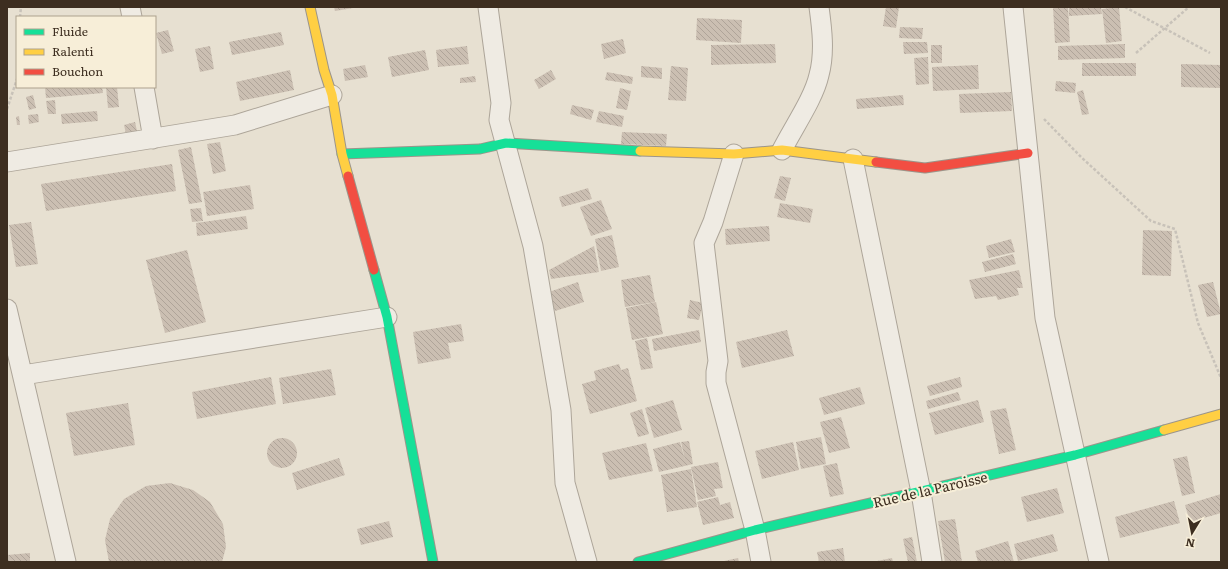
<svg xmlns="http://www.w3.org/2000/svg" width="1228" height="569" font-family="Literata,serif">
<defs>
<pattern id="building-back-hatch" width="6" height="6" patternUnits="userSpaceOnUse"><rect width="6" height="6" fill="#cbbfb2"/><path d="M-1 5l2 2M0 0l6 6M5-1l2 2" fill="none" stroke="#afa499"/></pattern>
</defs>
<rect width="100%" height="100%" fill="#e7e0d1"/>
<path fill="url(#building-back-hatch)" d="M334,7H353V8L335,11Z
M886,7H899L896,28L883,26Z
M1053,7H1068L1070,42L1055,43Z
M1069,7H1101L1102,14L1069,16Z
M1119,7L1122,41L1106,43L1102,9Z
M697,18L742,20L741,43L696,40Z
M900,27L923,28L922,39L899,38Z
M168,30L174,51L162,54L156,33Z
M281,32L284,45L232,55L229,42Z
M623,39L626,53L604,59L601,44Z
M903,42H927L928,53L904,54Z
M775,44L776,63L711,65V45Z
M1125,44V58L1058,60V46Z
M931,45H942V63H931Z
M210,46L214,69L200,72L195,49Z
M467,46L469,64L438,67L436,50Z
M425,50L429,70L392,77L388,57Z
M928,57L929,84L916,85L914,58Z
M1082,63H1136V76H1082Z
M1181,64L1221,65V88L1181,87Z
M365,65L368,77L345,81L343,69Z
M978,65L979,89L933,91L932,67Z
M641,66L662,68V79L641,77Z
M671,66L688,68L686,101L668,100Z
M290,70L294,90L240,101L236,82Z
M551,70L556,79L539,89L534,80Z
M607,72L633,77L632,84L605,80Z
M475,76L476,82L460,83V78Z
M1056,81L1076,83L1075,93L1055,91Z
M45,87H102L103,93L46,98Z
M106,87H117L119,107L108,108Z
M620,88L631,91L627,110L616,108Z
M1083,90L1089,114L1082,115L1077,92Z
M1011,92L1012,111L960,113L959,94Z
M33,95L36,108L29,110L26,97Z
M903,95L904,105L857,109L856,99Z
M55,100L56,114H48L46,101Z
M572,105L594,110L591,120L570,114Z
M97,111L98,121L62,124L61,114Z
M599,111L624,116L622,127L596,122Z
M38,114L39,122L29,124L28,115Z
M19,116L20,125H17L16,117Z
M135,122L137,131L126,134L124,125Z
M622,132L667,134L666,146L621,144Z
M220,142L226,171L213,174L207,144Z
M191,147L202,202L189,204L178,150Z
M172,164L176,191L46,211L41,184Z
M780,176L791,178L785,201L774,198Z
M250,185L254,209L207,216L203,192Z
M588,188L592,199L562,207L559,197Z
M601,200L612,229L591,236L580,207Z
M780,203L813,209L810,223L777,217Z
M201,208L203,221L192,222L190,209Z
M246,216L248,229L197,236L196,223Z
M31,222L38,264L16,267L9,225Z
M769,226L770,241L726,245L725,229Z
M1143,230L1172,231L1171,276L1142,275Z
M612,235L619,267L601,271L595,239Z
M1011,239L1015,252L989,258L986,246Z
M594,246L599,272L551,279L549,270Z
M187,250L206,322L165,333L146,260Z
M1013,254L1016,264L985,272L982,262Z
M1019,270L1023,288H1017L1019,295L998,300L996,296L975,299L969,280Z
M650,275L655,302L625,307L621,280Z
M578,282L584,302L555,311L549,292Z
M1213,282L1221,314L1207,317L1198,285Z
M690,300L703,303L699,320L687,318Z
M656,302L663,334L632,340L626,308Z
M461,324L464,341L448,343L451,358L418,364L413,332Z
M699,330L701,342L654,351L652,339Z
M787,330L794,356L742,368L736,342Z
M647,338L653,368L641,370L635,341Z
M619,364L621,370L628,368L637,401L590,414L582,384L596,380L594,371Z
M331,369L336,395L283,404L279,378Z
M271,377L276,404L197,419L192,392Z
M960,377L962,387L930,396L927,386Z
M860,387L865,404L824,415L819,398Z
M958,392L961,400L928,409L926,401Z
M673,400L682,430L654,438L645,408Z
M978,400L984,422L935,435L929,413Z
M128,403L135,445L74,456L66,413Z
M1006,408L1016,450L999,454L990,411Z
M642,409L649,434L638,437L630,413Z
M841,417L850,448L829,453L820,422Z
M821,437L826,464L801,469L796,442Z
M267 453a15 15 0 1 1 30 0a15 15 0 1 1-30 0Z
M689,441L693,464L659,472L653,449L680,442L685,460L681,442Z
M793,442L799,470L762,479L755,451Z
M646,443L653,471L609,480L602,453Z
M1187,456L1195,493L1182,496L1173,459Z
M339,458L345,475L297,490L292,473Z
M718,462L723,488L714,489L716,496L698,500L691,467Z
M837,463L844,494L830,497L823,466Z
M691,469L697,507L667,512L661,475Z
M170,483L193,490L210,502L223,524L226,547L222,562H109L105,540L110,519L124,499L146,486Z
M1057,488L1064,513L1027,522L1021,497Z
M1221,494V513L1190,522L1185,505Z
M718,497L720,505L730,502L734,518L703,525L697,502Z
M1174,501L1180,523L1120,538L1115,517Z
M955,519L962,562H945L938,521Z
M389,521L393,537L361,545L357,529Z
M1053,534L1058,551L1018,561L1014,544Z
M912,537L917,562H908L903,539Z
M1008,541L1014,562H978L975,551Z
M843,548L845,562H819L817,552Z
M30,553V562H7V555Z
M738,558L739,562H724V561Z
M892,558L893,562H877V561Z"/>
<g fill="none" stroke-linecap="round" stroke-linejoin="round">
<defs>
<path id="street" d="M130,7L132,17
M488,7L501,103L499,120L533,246L561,410L565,483L587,562
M1013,7L1045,318L1099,562
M144,87L153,139
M782,150C793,128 814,98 819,75C825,53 822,29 819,7
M734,154L713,222L704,243L718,361L716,372V383L755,530L761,562
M853,159L921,492L932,562
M7,162L235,125L332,95
M7,309L66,562
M23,375L387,317"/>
<path id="fast" d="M342,154L480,149L506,143L640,151
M374,270L387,317L433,562
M638,562L755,530L1075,455L1164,430"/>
<path id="slow" d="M310,7L324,70L332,95L342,154L348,176
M640,151L734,154L782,150L876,162
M1164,430L1221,414"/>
<path id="jam" d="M876,162L925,168L1028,153
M348,176L374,270"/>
</defs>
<use href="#street" stroke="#ada599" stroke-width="21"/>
<use href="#fast" stroke="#9c958a" stroke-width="11"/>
<use href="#slow" stroke="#9c958a" stroke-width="11"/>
<use href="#jam" stroke="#9c958a" stroke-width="11"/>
<path stroke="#c8c2b9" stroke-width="2.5" stroke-dasharray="3 2" stroke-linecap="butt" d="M1125,7L1210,53
M20,17L21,7
M1136,53L1189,7
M7,109L17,79
M1044,119L1081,157L1151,221L1175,229L1198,323L1221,378"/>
<use href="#street" stroke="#efebe3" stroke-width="19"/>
<use href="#fast" stroke="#16e098" stroke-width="9"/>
<use href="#slow" stroke="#ffcf43" stroke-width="9"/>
<use href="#jam" stroke="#f24e42" stroke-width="9"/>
</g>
<g text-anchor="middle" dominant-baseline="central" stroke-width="4" stroke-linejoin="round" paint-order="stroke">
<g font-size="14" fill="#3d2e20" stroke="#f7eed8">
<text transform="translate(930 489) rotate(-13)">Rue de la Paroisse</text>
</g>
</g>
<rect width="1228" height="569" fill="none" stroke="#3d2e20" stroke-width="16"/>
<rect x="16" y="16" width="140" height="72" fill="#f7eed8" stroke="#ada18e"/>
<rect x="24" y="29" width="20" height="6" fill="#16e098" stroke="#ada18e"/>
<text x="52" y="36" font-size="12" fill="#3d2e20">Fluide</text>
<rect x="24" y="49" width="20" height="6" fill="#ffcf43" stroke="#ada18e"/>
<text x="52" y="56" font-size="12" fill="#3d2e20">Ralenti</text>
<rect x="24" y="69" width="20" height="6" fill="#f24e42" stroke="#ada18e"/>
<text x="52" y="76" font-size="12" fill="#3d2e20">Bouchon</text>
<g transform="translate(1192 533) rotate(190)" stroke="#f7eed8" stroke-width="3" paint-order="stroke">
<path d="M0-3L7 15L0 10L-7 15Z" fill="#3d2e20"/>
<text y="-6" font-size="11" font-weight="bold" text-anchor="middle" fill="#3d2e20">N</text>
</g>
</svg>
